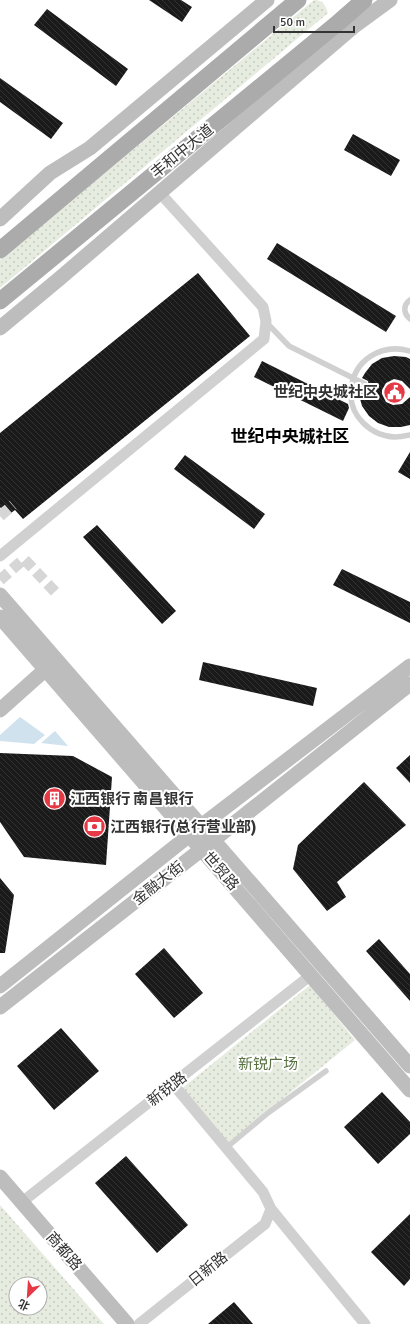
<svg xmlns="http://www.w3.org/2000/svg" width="410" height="1324" font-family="Signika,'Noto Sans SC',sans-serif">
<defs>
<pattern id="park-dots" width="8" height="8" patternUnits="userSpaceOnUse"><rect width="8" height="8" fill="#e6ecdf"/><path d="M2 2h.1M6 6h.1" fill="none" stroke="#c6cbc0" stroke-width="1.8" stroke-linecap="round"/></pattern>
<pattern id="building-back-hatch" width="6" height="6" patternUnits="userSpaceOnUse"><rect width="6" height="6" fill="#1a1a1a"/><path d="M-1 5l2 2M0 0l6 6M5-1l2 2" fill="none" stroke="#333"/></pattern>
</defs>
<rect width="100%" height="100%" fill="#fff"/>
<path fill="url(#park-dots)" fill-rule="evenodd" d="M314,0C323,0 325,5 328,13L0,288V260Z
M310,985L355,1040L227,1144L181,1089Z
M0,1205L104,1324H0ZM16,1284H40V1308H16Z"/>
<path fill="#cfe2ee" d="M20,717L45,735L34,744L0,741V735Z
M55,731L68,746L41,743Z"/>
<path fill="url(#building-back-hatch)" d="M149,0H181L192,7L182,22Z
M47,9L128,69L116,86L34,25Z
M0,78L63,123L51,139L0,102Z
M353,134L400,160L391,176L344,150Z
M277,243L396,316L386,332L267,259Z
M198,273L250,336L23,519L15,510L7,516L0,507V433Z
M394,356L406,357L410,359V389L402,381L394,379L386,383L382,390V394L386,402L393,405L402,404L410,397V425L401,427H389L378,423L369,416L362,406L359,395L360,386L366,388L369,386L368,381L362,378L365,373L372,364L382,358Z
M262,361L348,404L349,408L343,421L254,377Z
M410,452V479L398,472Z
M185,455L265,514L254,529L174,469Z
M97,525L176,611L162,624L83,537Z
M342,569L410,602V623L333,585Z
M203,662L317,688L313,706L199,680Z
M0,753L73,756L112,777L106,865L24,857L0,822Z
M410,755V783L396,768Z
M364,782L406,825L337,882L346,897L327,911L293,869L298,845Z
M0,878L14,895L5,953H0Z
M379,939L410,974V1001L366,951Z
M164,948L203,993L174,1018L135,974Z
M61,1028L99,1071L54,1110L17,1066Z
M382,1092L410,1122V1134L378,1164L344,1127Z
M126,1156L188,1225L157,1253L95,1183Z
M410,1214V1279L404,1286L371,1252Z
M234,1302L253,1324H208Z"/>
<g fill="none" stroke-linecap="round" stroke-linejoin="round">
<path stroke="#d6d6d6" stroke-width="11" stroke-dasharray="11 5.5" stroke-linecap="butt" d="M0,516L13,505
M0,580L24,559L58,595"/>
<path stroke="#d0d0d0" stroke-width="5.5" d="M410,300C403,305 403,313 410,319
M266,322L289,346L365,384
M410,351C381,343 353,360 351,391C349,416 371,436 395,437C400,437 405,436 410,435
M226,1148L268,1113L326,1071"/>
<path stroke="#d0d0d0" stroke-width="11" d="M0,556L264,339L266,321L263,307L160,193
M22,1202L311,975
M271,1209L365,1324
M139,1324L265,1224L271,1209L263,1192L173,1084"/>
<path stroke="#bdbdbd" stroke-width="15" d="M0,219L50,173L90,148L267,0
M0,328L59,279L353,27L390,0
M0,595L410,1066
M0,617L410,1090
M0,710L46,669
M0,986L201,826L410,666
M0,1007L202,849L410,684
M0,1177L127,1324"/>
<path stroke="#ababab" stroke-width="17" d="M0,250L298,0
M0,301L339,22L364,0"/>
</g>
<defs>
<symbol id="civic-disc" viewBox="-11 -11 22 22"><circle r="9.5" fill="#e63946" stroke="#fff"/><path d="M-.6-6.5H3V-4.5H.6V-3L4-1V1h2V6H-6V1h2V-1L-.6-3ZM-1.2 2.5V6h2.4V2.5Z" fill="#fff"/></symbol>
<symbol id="building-disc" viewBox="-11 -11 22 22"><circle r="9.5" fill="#e63946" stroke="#fff"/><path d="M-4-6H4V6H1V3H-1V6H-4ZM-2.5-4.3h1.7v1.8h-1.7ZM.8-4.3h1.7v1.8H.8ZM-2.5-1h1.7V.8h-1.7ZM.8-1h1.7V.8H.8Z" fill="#fff"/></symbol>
<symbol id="bank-disc" viewBox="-11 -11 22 22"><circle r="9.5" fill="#e63946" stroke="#fff"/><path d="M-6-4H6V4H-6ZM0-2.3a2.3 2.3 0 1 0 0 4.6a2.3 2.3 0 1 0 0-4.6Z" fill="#fff"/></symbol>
</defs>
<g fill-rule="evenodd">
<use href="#civic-disc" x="382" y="380" width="25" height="25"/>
<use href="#building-disc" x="42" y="786" width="25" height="25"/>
<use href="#bank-disc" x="82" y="814" width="25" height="25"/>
</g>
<g text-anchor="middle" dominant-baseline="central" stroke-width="4" stroke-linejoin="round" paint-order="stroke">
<g font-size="15" fill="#333" stroke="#fff">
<text transform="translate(182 151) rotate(-39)">丰和中大道</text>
<text transform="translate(221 871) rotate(49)">世贸路</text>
<text transform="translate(158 883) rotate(-38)">金融大街</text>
<text transform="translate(167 1089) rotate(-38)">新锐路</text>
<text transform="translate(64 1251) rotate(49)">商都路</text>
<text transform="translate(208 1269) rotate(-39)">日新路</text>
</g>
<g font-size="15" font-weight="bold" fill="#333" stroke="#fff" text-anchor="start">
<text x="378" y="392" text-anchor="end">世纪中央城社区</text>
<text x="70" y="799">江西银行 南昌银行</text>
<text x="110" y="827">江西银行(总行营业部)</text>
</g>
<g font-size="15" fill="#56703f" stroke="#fff">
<text x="268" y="1064">新锐广场</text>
</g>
<g font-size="17" font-weight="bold" fill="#000" stroke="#fff">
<text x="290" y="436">世纪中央城社区</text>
</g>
</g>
<g transform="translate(28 1296) rotate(205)"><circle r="19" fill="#ffffff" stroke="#adadad"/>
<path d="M0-3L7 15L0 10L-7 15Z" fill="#e63946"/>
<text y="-6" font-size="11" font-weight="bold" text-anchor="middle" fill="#333333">北</text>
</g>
<path d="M274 26v6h80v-6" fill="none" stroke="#333333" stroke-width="2"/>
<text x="280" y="26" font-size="12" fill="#333333" stroke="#ffffff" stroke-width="3" paint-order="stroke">50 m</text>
</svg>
